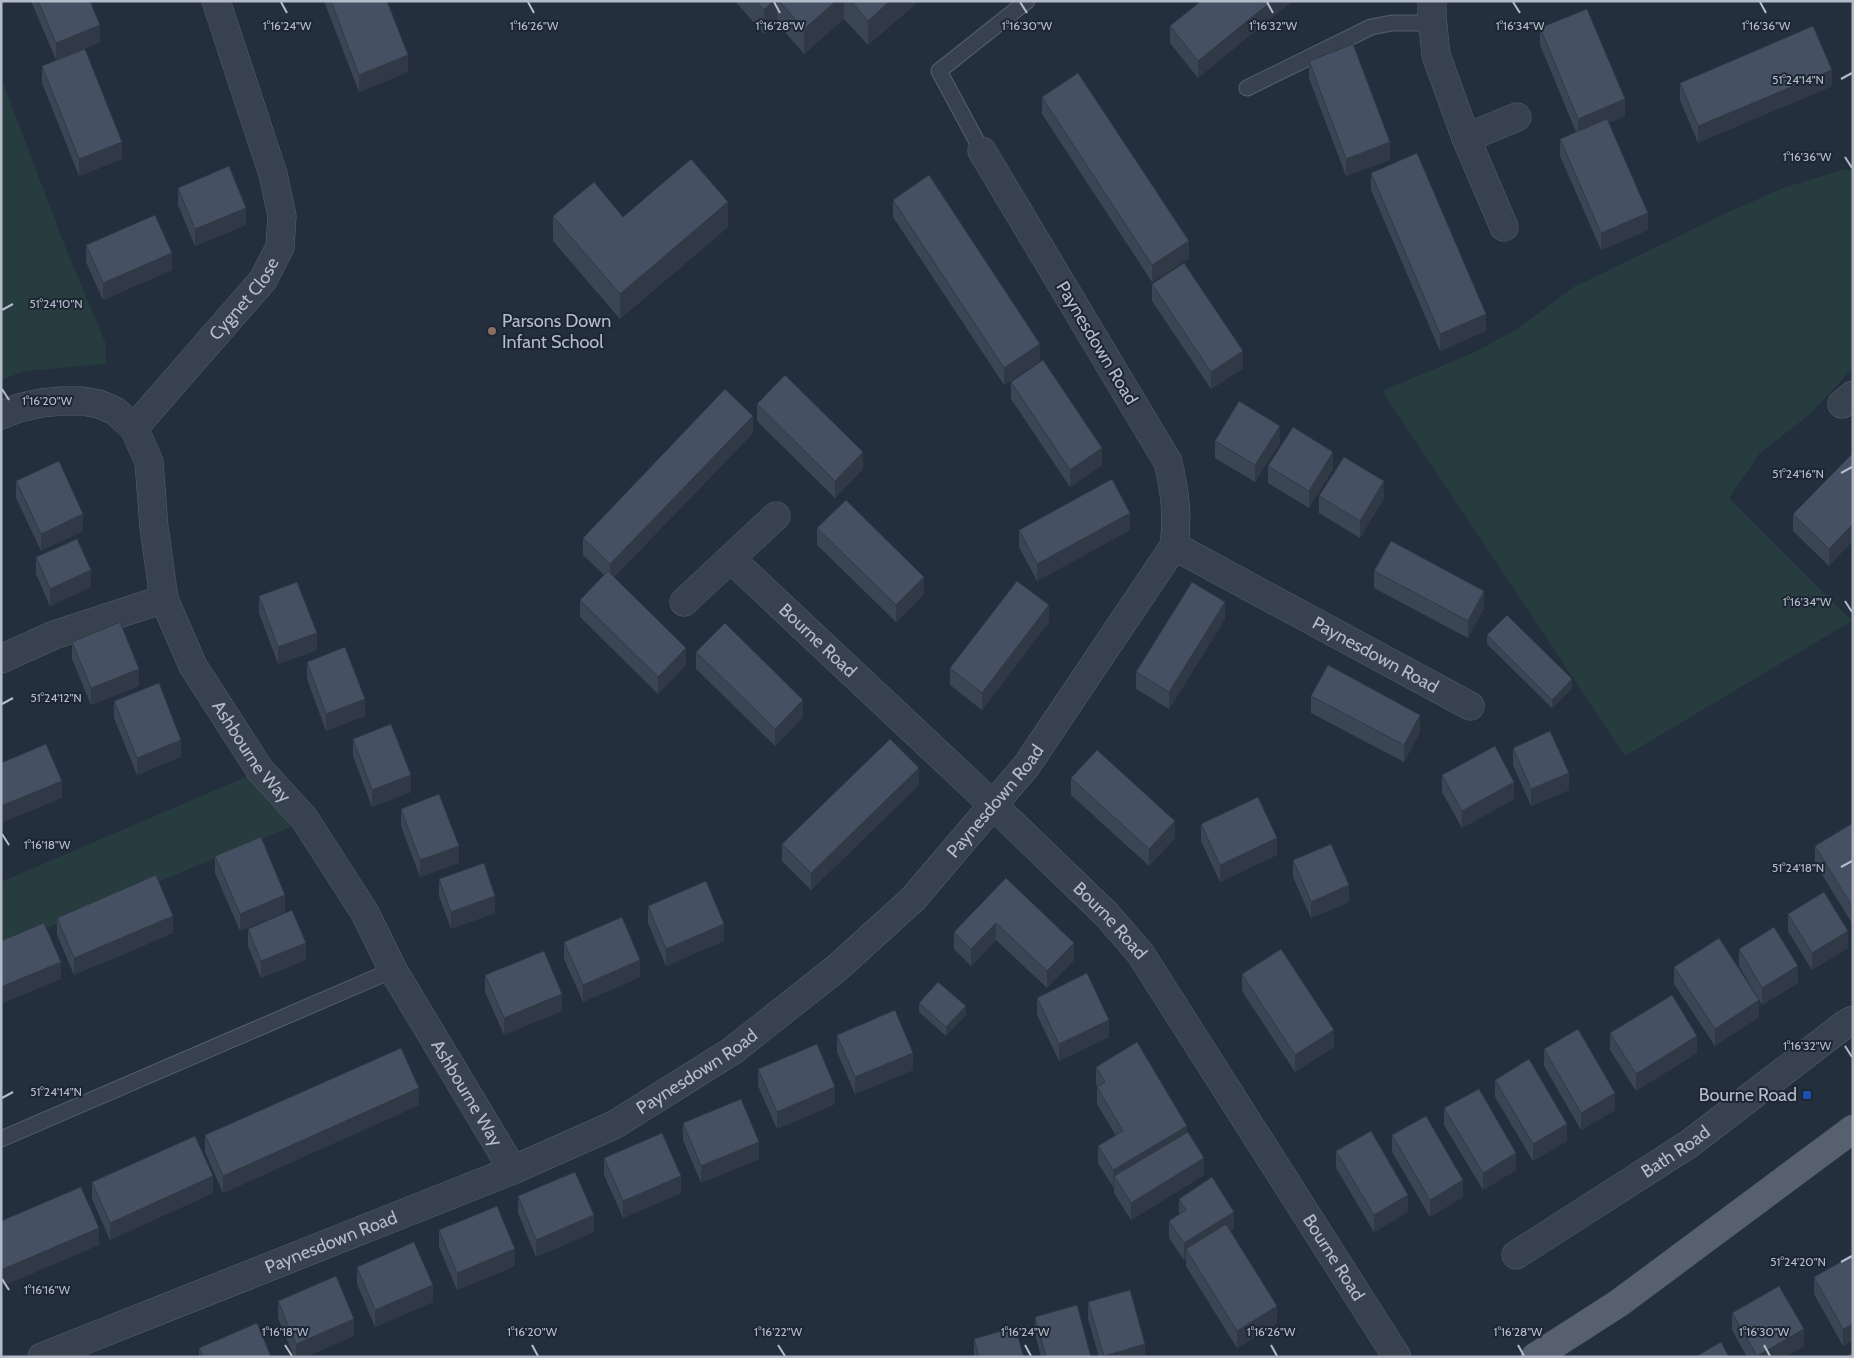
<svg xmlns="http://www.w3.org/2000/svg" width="1854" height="1358" font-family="Cabin,sans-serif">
<rect width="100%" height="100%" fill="#242f3e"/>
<path fill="#263c3f" d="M1,78L65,246L105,342L106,364L25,371L1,380Z
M1845,169L1853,170V368L1810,414L1760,453L1729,498L1852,621L1625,756L1382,391L1475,352L1517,329L1574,287L1724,214L1786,187Z
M260,771L293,826L1,947V882Z"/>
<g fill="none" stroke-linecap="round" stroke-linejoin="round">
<defs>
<path id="lane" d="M1247,88L1371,27L1392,23H1432
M982,151L939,71L1027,1
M1,1139L393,970"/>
<g id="street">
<path d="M1432,1V16L1436,55L1466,138L1504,227"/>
<path d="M1466,138L1517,117"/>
<path d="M1842,404L1853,395"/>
<path id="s1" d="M1,415L19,408L41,403L62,401H82L99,404L115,411L134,428L149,462L154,527L164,599L193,666L260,770L304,818L365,913L393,970L513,1170"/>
<path id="s2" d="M134,428L263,280L280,247L282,216L273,174L216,1"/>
<path id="s3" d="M1174,546L1470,706"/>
<path id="s4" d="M731,559L993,805L1107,915L1140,953L1397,1357"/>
<path d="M684,602L776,516"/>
<path d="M1,659L54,635L164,599"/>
<path id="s5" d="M1516,1255L1689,1144L1844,1025L1853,1020"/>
<path id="s6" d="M42,1357L513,1170L614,1125L732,1051L837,968L913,899L1027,765L1174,546C1178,515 1175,492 1168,462L982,151"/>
</g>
<path id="primary" d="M1535,1357L1619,1303L1853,1129"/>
</defs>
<use href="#lane" stroke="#565f6c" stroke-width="17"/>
<use href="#street" stroke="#565f6c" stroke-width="29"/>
<use href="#primary" stroke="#414a57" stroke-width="29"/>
<use href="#lane" stroke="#38414e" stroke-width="15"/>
<use href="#street" stroke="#38414e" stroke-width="28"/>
<use href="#primary" stroke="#56606e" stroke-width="28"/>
</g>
<path fill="#3b4654" d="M31,1H90L100,42L70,55L122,159L79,176L42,83V66L56,60Z
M324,1H387L408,72L359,92Z
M735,1H919L868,45L844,19L804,54L777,23L764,34Z
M1201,1L1198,78L1170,43V26Z
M1540,28L1625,116L1609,123L1648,230L1601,250L1560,156V139L1576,132L1540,45Z
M1309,61L1390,160L1346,176L1309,78Z
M1680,83L1832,86L1698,143L1680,100Z
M1042,97L1189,258L1152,282L1042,114Z
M1371,173L1486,331L1440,351L1371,190Z
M178,188L246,225L195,246L178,205Z
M893,200L1040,361L1004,385L893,217Z
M553,216L623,217L728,227L620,319L553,241Z
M86,245L172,270L103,300L86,262Z
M1152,284L1243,368L1211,389L1152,301Z
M1011,382L1102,465L1070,487L1011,399Z
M757,404L863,469L835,498L757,421Z
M753,433L614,577L686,665L658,694L580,617V600L604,575L583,555V538Z
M1215,441L1280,443L1255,482L1215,458Z
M1853,453L1829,566L1793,531V514Z
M1268,466L1333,469L1309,508L1268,483Z
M16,481L83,531L41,551L16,498Z
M1319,496L1384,498L1360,538L1319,513Z
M817,528L924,594L896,622L817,545Z
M1019,530H1130L1037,581L1019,547Z
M36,557L91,587L50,606L36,574Z
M1374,571L1484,608L1468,638L1374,588Z
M259,596L317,650L278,664L259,613Z
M1225,619L1169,709L1136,689V672Z
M1049,622L982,710L950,685V668Z
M1487,635L1572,688L1552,708L1487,644Z
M72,642L139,686L91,705L72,659Z
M696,652L803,717L775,746L696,669Z
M307,662L365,716L326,731L307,679Z
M1311,696L1420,732L1404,762L1311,713Z
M114,701L181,757L137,775L114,718Z
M353,739L411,792L372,807L353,756Z
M1513,748L1569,790L1531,806L1513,765Z
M1442,775L1514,799L1462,828L1442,792Z
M1071,778L1175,838L1149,866L1071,795Z
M919,785L811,890L782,861V844Z
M401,809L459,863L420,877L401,826Z
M1853,823V925L1815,863V846Z
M1201,824L1277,855L1220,882L1201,841Z
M215,856L285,912L240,931L215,873Z
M1293,860L1349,902L1311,918L1293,877Z
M1006,878L1074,960L1047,988L996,940L971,966L954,949V932Z
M439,879L495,913L451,929L439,896Z
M648,906L724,941L666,966L648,923Z
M1788,914L1848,948L1812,970L1788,931Z
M57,918L173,933L74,975L57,935Z
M248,929L306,960L261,978L248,946Z
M564,942L640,977L583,1002L564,959Z
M1739,949L1798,983L1762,1005L1739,966Z
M1674,967L1759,1017L1715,1046L1674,984Z
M1242,974L1334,1047L1295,1072L1242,991Z
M485,975L562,1011L504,1035L485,992Z
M1037,998L1109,1037L1059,1061L1037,1015Z
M919,1003L966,1015L946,1036L919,1012Z
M1610,1033L1697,1053L1636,1091L1610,1050Z
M837,1035L913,1070L855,1094L837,1052Z
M1544,1049L1615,1110L1581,1130L1544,1066Z
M1096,1067L1187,1133L1204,1175L1131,1220L1114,1193V1186L1113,1187L1098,1163V1146L1116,1136L1097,1104V1087L1096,1084Z
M758,1069L835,1104L777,1129L758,1086Z
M1495,1080L1567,1141L1533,1161L1495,1097Z
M419,1105L223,1193L205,1152V1135Z
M1444,1108L1516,1170L1483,1190L1444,1125Z
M683,1123L759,1159L701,1183L683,1140Z
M1392,1135L1463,1197L1430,1217L1392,1152Z
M1336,1151L1408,1212L1374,1232L1336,1168Z
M604,1158L681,1193L623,1218L604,1175Z
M92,1182L213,1193L110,1240L92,1199Z
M518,1196L594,1232L536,1257L518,1213Z
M1179,1199L1234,1229L1230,1231L1277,1323L1237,1348L1186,1266V1259L1184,1260L1169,1238V1221L1179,1215Z
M439,1230L515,1266L457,1290L439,1247Z
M1853,1255L1843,1346L1814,1294V1277Z
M357,1267L433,1302L375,1327L357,1284Z
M278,1301L354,1336L305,1357H294L278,1318Z
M1088,1302L1145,1357H1099L1088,1319Z
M1732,1313L1804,1346L1785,1357H1747L1732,1330Z
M1035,1317L1091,1357H1041L1035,1334Z
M974,1339L1024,1357H974Z
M199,1348L271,1357H199Z"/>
<path fill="#303945" d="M773,1H777V23L764,34V10Z
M836,1H844V19L804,54V29Z
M890,1H919L868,45V21Z
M1272,1H1293L1198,78V61Z
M100,25V42L56,60V43Z
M408,55V72L359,92V75Z
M1832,70V86L1698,143V126Z
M1625,99V116L1578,136V119Z
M122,142V159L79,176V159Z
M1390,142V160L1346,176V159Z
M728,202V227L620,319V294Z
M246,208V225L195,246V229Z
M1648,213V230L1601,250V233Z
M1189,241V258L1152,282V265Z
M172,253V270L103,300V283Z
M1486,314V331L1440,351V334Z
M1040,344V361L1004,385V368Z
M1243,351V368L1211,389V372Z
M753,416V433L610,581V564Z
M1280,426V443L1255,482V465Z
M1102,448V465L1070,487V470Z
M863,452V469L835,498V481Z
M1333,452V469L1309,508V491Z
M1384,481V498L1360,538V521Z
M1130,513V530L1037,581V564Z
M83,514V531L41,551V534Z
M1853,524V541L1829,566V549Z
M91,570V587L50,606V589Z
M924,577V594L896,622V605Z
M1484,591V608L1468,638V621Z
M1225,602V619L1169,709V692Z
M1049,605V622L982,710V693Z
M317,633V650L278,664V647Z
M686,648V665L658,694V677Z
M139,669V686L91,705V688Z
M1572,679V688L1552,708V700Z
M365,699V716L326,731V714Z
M803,700V717L775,746V729Z
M1420,715V732L1404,762V745Z
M181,740V757L137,775V758Z
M919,768V785L811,890V873Z
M1569,773V790L1531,806V789Z
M411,775V792L372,807V790Z
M62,781V798L1,823V806Z
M1514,782V799L1462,828V811Z
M1175,821V838L1149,866V849Z
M1277,838V855L1220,882V865Z
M459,846V863L420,877V860Z
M1349,885V902L1311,918V902Z
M285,895V912L240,931V914Z
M495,896V913L451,929V912Z
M173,916V933L74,975V958Z
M996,923V940L971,966V949Z
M724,924V941L666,966V949Z
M1848,931V948L1812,970V953Z
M306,943V960L261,978V961Z
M1074,943V960L1047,988V971Z
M640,960V977L583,1002V985Z
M61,962V979L1,1004V987Z
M1798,966V983L1762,1005V988Z
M562,994V1011L504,1035V1018Z
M1759,1000V1017L1715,1046V1029Z
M966,1006V1015L946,1036V1027Z
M1109,1020V1037L1059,1061V1044Z
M1334,1030V1047L1295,1072V1055Z
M1697,1036V1053L1636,1091V1074Z
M913,1053V1070L855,1094V1077Z
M835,1087V1104L777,1129V1112Z
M419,1088V1105L223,1193V1176Z
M1615,1093V1110L1581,1130V1113Z
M1567,1124V1141L1533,1161V1144Z
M1187,1126V1143L1114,1176V1186L1113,1187V1170Z
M759,1142V1159L701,1183V1166Z
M1516,1153V1170L1483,1190V1173Z
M1204,1158V1175L1131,1220V1203Z
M213,1176V1193L110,1240V1223Z
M681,1176V1193L623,1218V1201Z
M1463,1180V1197L1430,1217V1200Z
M1408,1195V1212L1374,1232V1215Z
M1234,1212V1229L1191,1256L1186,1249V1259L1184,1260V1243Z
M594,1215V1232L536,1257V1240Z
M99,1228V1245L1,1287V1270Z
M515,1249V1266L457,1290V1273Z
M433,1285V1302L375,1327V1310Z
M1277,1306V1323L1237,1348V1331Z
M354,1319V1336L305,1357H296V1344Z
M1853,1324V1341L1843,1346V1329Z
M1804,1329V1346L1785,1357H1757V1356Z
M1145,1344V1357H1104V1356Z"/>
<path fill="#455162" stroke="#303945" d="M38,1H90L100,25L56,43Z
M331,1H387L408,55L359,75Z
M756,1H773L764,10Z
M779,1H836L804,29Z
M851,1H890L868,21Z
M1201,1H1272L1198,61L1170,26Z
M1587,9L1625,99L1578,119L1540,28Z
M1813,26L1832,70L1698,126L1680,83Z
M1353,44L1390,142L1346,159L1309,61Z
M85,49L122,142L79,159L42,66Z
M1078,73L1189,241L1152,265L1042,97Z
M1607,119L1648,213L1601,233L1560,139Z
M1417,153L1486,314L1440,334L1371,173Z
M691,159L728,202L620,294L553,216L594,182L623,217Z
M229,166L246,208L195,229L178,188Z
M929,175L1040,344L1004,368L893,200Z
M155,215L172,253L103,283L86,245Z
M1184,263L1243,351L1211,372L1152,284Z
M1043,360L1102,448L1070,470L1011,382Z
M785,375L863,452L835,481L757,404Z
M725,389L753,416L610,564L583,538Z
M1239,401L1280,426L1255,465L1215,441Z
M1293,427L1333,452L1309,491L1268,466Z
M1853,453V524L1829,549L1793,514Z
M1344,457L1384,481L1360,521L1319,496Z
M59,461L83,514L41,534L16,481Z
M1112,479L1130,513L1037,564L1019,530Z
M846,500L924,577L896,605L817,528Z
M77,539L91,570L50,589L36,557Z
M1391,541L1484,591L1468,621L1374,571Z
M608,571L686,648L658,677L580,600Z
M1017,581L1049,605L982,693L950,668Z
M297,582L317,633L278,647L259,596Z
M1192,582L1225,602L1169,692L1136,672Z
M1507,615L1572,679L1552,700L1487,635Z
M120,622L139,669L91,688L72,642Z
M725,623L803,700L775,729L696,652Z
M345,647L365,699L326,714L307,662Z
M1328,665L1420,715L1404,745L1311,696Z
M159,683L181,740L137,758L114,701Z
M391,724L411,775L372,790L353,739Z
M1550,731L1569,773L1531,789L1513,748Z
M890,739L919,768L811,873L782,844Z
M46,744L62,781L1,806V763Z
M1495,746L1514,782L1462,811L1442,775Z
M1097,750L1175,821L1149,849L1071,778Z
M439,794L459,846L420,860L401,809Z
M1258,797L1277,838L1220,865L1201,824Z
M1853,823V908L1815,846Z
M261,837L285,895L240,914L215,856Z
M1331,844L1349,885L1311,902L1293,860Z
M484,863L495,896L451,912L439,879Z
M156,875L173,916L74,958L57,918Z
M1006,878L1074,943L1047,971L996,923L971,949L954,932Z
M706,881L724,924L666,949L648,906Z
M1824,892L1848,931L1812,953L1788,914Z
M292,910L306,943L261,961L248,929Z
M622,917L640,960L583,985L564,942Z
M44,923L61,962L1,987V941Z
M1774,927L1798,966L1762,988L1739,949Z
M1719,938L1759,1000L1715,1029L1674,967Z
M1281,949L1334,1030L1295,1055L1242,974Z
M544,951L562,994L504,1018L485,975Z
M1087,973L1109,1020L1059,1044L1037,998Z
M938,982L966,1006L946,1027L919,1003Z
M1672,995L1697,1036L1636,1074L1610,1033Z
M895,1010L913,1053L855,1077L837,1035Z
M1578,1029L1615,1093L1581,1113L1544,1049Z
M1137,1042L1187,1126L1113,1170L1098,1146L1123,1131L1097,1087L1105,1082L1096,1067Z
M817,1044L835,1087L777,1112L758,1069Z
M401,1048L419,1088L223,1176L205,1135Z
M1529,1059L1567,1124L1533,1144L1495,1080Z
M1479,1089L1516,1153L1483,1173L1444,1108Z
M741,1099L759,1142L701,1166L683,1123Z
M1426,1116L1463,1180L1430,1200L1392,1135Z
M1371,1131L1408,1195L1374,1215L1336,1151Z
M1188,1132L1204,1158L1131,1203L1114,1176Z
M662,1133L681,1176L623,1201L604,1158Z
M195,1136L213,1176L110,1223L92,1182Z
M575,1172L594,1215L536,1240L518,1196Z
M1212,1177L1234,1212L1184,1243L1169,1221L1186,1210L1179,1199Z
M81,1187L99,1228L1,1270V1221Z
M497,1206L515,1249L457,1273L439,1230Z
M1226,1224L1277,1306L1237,1331L1186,1249Z
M414,1242L433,1285L375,1310L357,1267Z
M1853,1255V1324L1843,1329L1814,1277Z
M336,1276L354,1319L296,1344L278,1301Z
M1779,1286L1804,1329L1757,1356L1732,1313Z
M1130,1290L1145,1344L1104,1356L1088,1302Z
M1077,1305L1091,1357H1046L1035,1317Z
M257,1323L271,1357H203L199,1348Z
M1015,1327L1024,1357H979L974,1339Z
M1721,1342L1729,1357H1697V1356Z
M1853,1352V1357H1845Z"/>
<path fill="none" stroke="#b4bcc9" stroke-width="2" d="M281,2L287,13M528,2L534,13M774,2L780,13M1020,2L1027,13M1267,2L1273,13M1513,2L1520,13M1760,2L1766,13M1841,79L1852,73M1845,157L1852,168M2,310L13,304M2,389L9,400M1841,473L1852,467M1845,601L1852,612M2,704L13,698M2,834L9,845M1841,867L1852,861M1845,1046L1852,1057M2,1098L13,1092M1841,1262L1852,1256M2,1279L9,1290M285,1345L292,1356M532,1345L538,1356M778,1345L785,1356M1025,1345L1031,1356M1271,1345L1277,1356M1518,1345L1524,1356M1764,1345L1770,1356"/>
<circle fill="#8d6e63" stroke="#1d2633" stroke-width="2" cx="492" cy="331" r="5"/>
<rect fill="#1a4fb4" stroke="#1d2633" stroke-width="2" x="1802" y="1090" width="10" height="10" rx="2.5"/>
<g text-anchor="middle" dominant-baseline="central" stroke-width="4" stroke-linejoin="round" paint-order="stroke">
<g font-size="18" fill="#b4bcc9" stroke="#1d2633">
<text stroke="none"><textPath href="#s2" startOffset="170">Cygnet Close</textPath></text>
<text transform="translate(1097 343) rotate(59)">Paynesdown Road</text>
<text stroke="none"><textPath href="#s4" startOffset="119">Bourne Road</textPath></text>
<text stroke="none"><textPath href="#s3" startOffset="229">Paynesdown Road</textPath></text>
<text stroke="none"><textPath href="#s1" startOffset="495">Ashbourne Way</textPath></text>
<text stroke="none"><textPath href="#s6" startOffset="1121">Paynesdown Road</textPath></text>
<text stroke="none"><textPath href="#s4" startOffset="524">Bourne Road</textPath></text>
<text stroke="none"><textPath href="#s6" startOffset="716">Paynesdown Road</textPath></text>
<text stroke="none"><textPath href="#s1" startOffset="900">Ashbourne Way</textPath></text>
<text stroke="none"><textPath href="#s5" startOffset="190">Bath Road</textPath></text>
<text stroke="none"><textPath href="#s6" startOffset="311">Paynesdown Road</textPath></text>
<text stroke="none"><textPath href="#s4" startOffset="929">Bourne Road</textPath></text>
</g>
<g font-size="18" fill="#b4bcc9" stroke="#1d2633" text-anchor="start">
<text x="502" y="321">Parsons Down<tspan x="502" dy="21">Infant School</tspan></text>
<text x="1797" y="1095" text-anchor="end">Bourne Road</text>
</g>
</g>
<g font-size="12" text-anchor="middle" fill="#b4bcc9" stroke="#1d2633" stroke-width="4" stroke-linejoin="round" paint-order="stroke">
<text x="287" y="30">1°16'24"W</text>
<text x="534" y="30">1°16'26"W</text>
<text x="780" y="30">1°16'28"W</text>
<text x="1027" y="30">1°16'30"W</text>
<text x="1273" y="30">1°16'32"W</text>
<text x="1520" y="30">1°16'34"W</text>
<text x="1766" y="30">1°16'36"W</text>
<text x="1798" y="84">51°24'14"N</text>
<text x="1807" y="161">1°16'36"W</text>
<text x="56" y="308">51°24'10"N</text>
<text x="47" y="405">1°16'20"W</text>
<text x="1798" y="478">51°24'16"N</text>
<text x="1807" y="606">1°16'34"W</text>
<text x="56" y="702">51°24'12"N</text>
<text x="47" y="849">1°16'18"W</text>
<text x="1798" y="872">51°24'18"N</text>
<text x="1807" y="1050">1°16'32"W</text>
<text x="56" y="1096">51°24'14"N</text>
<text x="1798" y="1266">51°24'20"N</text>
<text x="47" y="1294">1°16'16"W</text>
<text x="285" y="1336">1°16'18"W</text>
<text x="532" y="1336">1°16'20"W</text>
<text x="778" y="1336">1°16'22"W</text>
<text x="1025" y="1336">1°16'24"W</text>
<text x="1271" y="1336">1°16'26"W</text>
<text x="1518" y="1336">1°16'28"W</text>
<text x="1764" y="1336">1°16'30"W</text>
</g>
<rect width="1854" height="1358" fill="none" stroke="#b4bcc9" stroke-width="5"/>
</svg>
